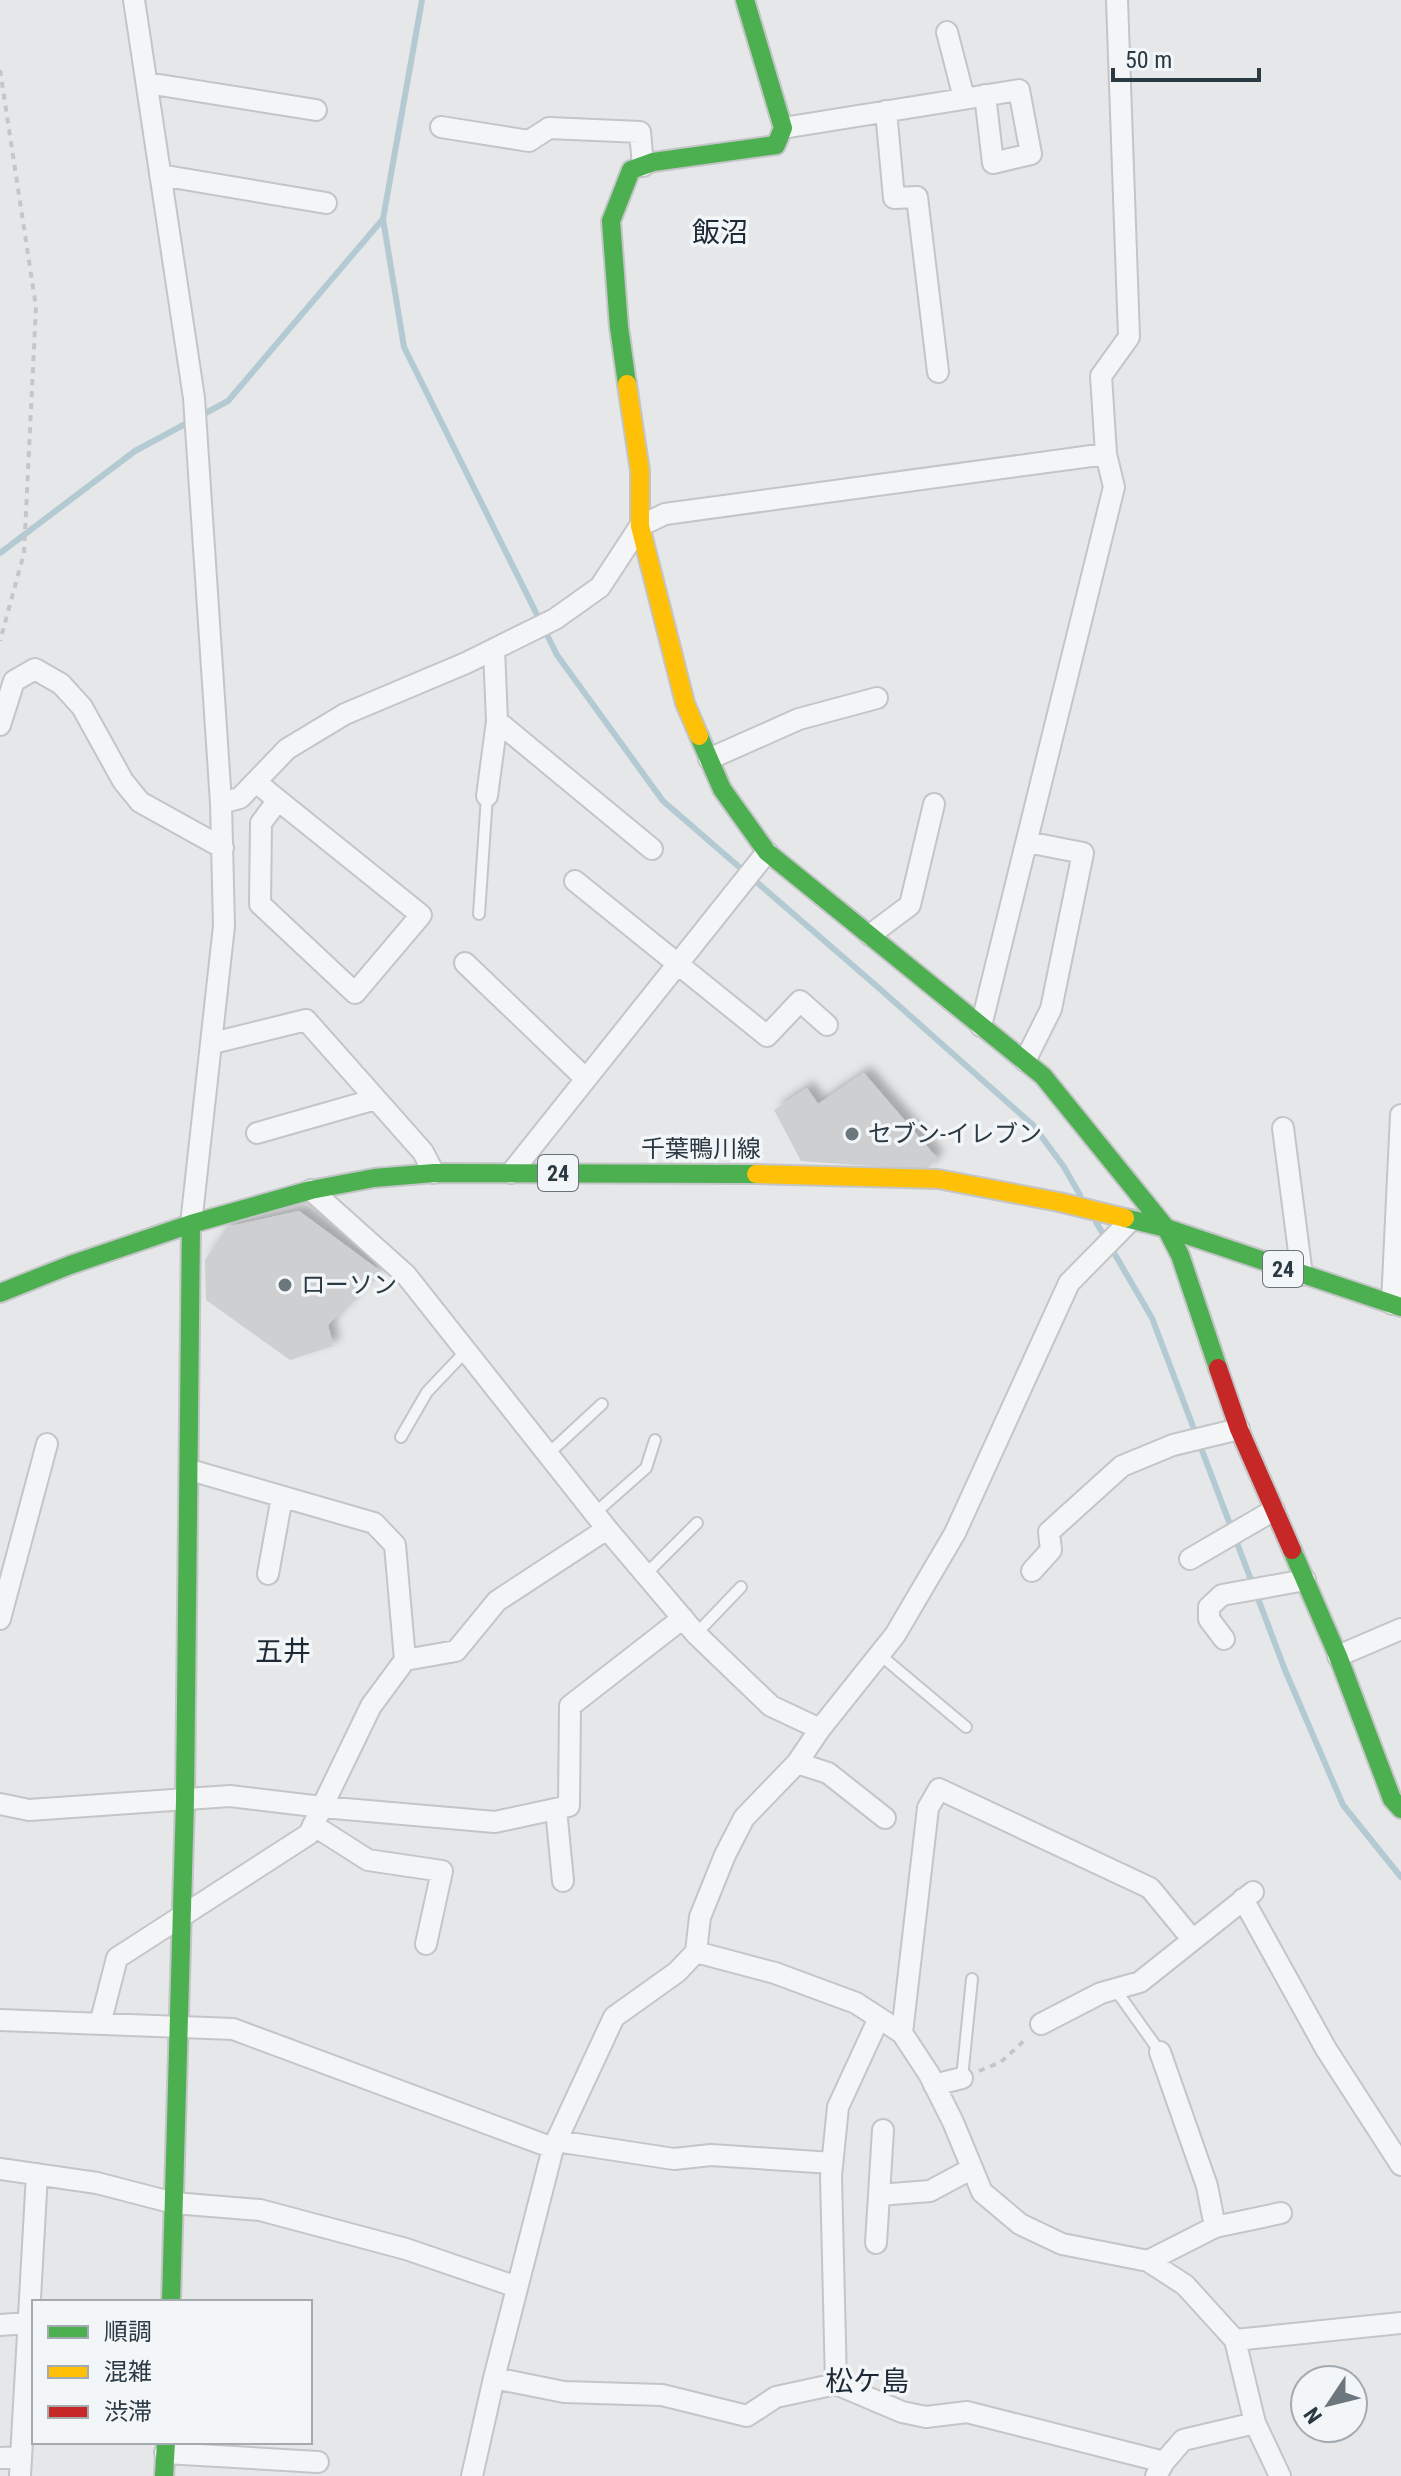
<svg xmlns="http://www.w3.org/2000/svg" width="1401" height="2476" font-family="'Roboto Condensed','Noto Sans JP',sans-serif">
<defs>
<filter id="shadow"><feDropShadow dx="7" dy="-7" stdDeviation="4" flood-color="#0004"/></filter>
</defs>
<rect width="100%" height="100%" fill="#e5e7e9"/>
<g fill="none" stroke-linecap="round" stroke-linejoin="round">
<path stroke="#b4cad3" stroke-width="6" d="M422,0L383,219L404,347L557,655L663,801L880,989L1033,1125L1064,1167L1080,1195
M0,553L135,451L228,401L383,219
M1096,1222L1152,1318L1285,1670L1343,1805L1401,1877"/>
</g>
<path fill="#cdcfd1" filter="url(#shadow)" d="M864,1073L937,1158L926,1170L801,1161L774,1110L807,1088L818,1104Z
M299,1211L379,1270L328,1325L333,1346L290,1360L206,1300L205,1260L227,1227Z"/>
<g fill="none" stroke-linecap="round" stroke-linejoin="round">
<defs>
<path id="lane" d="M479,914L487,796
M401,1437L427,1392L466,1351
M548,1454L602,1404
M595,1513L646,1468L655,1440
M645,1575L697,1523
M696,1634L741,1587
M879,1654L966,1727
M1115,1989L1160,2052
M962,2078L972,1979"/>
<path id="street" d="M134,0L194,398L221,803L224,926L191,1224
M947,32L964,98
M147,83L316,110
M886,111L894,198L917,197L938,372
M441,127L529,141L549,128L640,132L643,166
M783,128L1019,90L1031,154L993,163L985,95
M160,175L326,203
M497,721L652,849
M0,725L14,681L35,669L61,684L82,707L123,781L140,802L223,848
M709,759L799,719L877,698
M256,782L278,800L421,915L355,993L260,904L261,823L278,800
M487,796L497,721L494,649
M221,803L240,798L287,749L345,714L466,663L555,619L600,587L640,526L665,514L1106,454
M575,881L767,1036L800,1001L827,1025
M870,935L910,905L934,804
M465,963L586,1079
M981,1026L1114,487L1106,454L1101,376L1129,337L1117,0
M213,1043L306,1020L423,1152L434,1173
M1025,1061L1051,1009L1083,853L1027,842
M1283,1128L1302,1275
M257,1133L376,1099
M511,1173L767,852
M311,1190L406,1275L607,1529L696,1634L771,1706L820,1729
M1392,1304L1401,1115
M190,1470L374,1523L395,1545L405,1660
M1190,1559L1274,1510
M1032,1571L1051,1550L1049,1532L1122,1466L1173,1445L1239,1429
M268,1574L282,1497
M0,1619L47,1444
M1224,1639L1209,1619V1607L1222,1595L1305,1580
M1338,1656L1401,1629
M797,1763L828,1773L885,1818
M0,1804L29,1810L230,1796L322,1807L495,1822L569,1806L570,1706L683,1618
M556,1809L563,1881
M313,1825L368,1860L442,1871L426,1944
M1243,1899L1326,2049L1401,2165
M696,1952L775,1973L856,2003L902,2033L929,2074L953,2122L982,2192L1020,2224L1062,2244L1148,2261L1185,2285L1235,2340L1255,2423L1280,2476
M0,2020L233,2029L553,2148
M100,2024L117,1958L309,1834L371,1706L405,1660L456,1651L497,1601L607,1529
M1041,2024L1101,1993L1140,1982L1253,1892
M902,2033L928,1808L939,1789L1150,1888L1192,1939
M1160,2052L1207,2186L1215,2227
M934,2085L962,2078
M556,2141L674,2159L711,2155L832,2163
M0,2169L97,2183L174,2203L260,2210L406,2249L517,2287
M879,2195L930,2191L971,2169
M876,2243L883,2130
M1148,2261L1215,2227L1281,2213
M0,2325L27,2323
M1235,2340L1401,2323
M494,2378L564,2392L662,2395L747,2416L776,2397L836,2384L902,2412L926,2417L967,2412L1164,2462
M836,2384L831,2176L838,2107L879,2018
M165,2453L318,2462
M0,2458L21,2457
M20,2476L37,2174
M472,2476L494,2378L553,2148L614,2017L677,1972L696,1952L700,1917L725,1855L744,1818L797,1763L820,1729L895,1635L955,1533L1069,1283L1131,1220
M1156,2476L1164,2462L1183,2440L1255,2423"/>
<path id="fast" d="M627,384L619,327L611,221L631,170L653,162L776,145L783,128L745,0
M699,736L722,789L767,852L1043,1076L1166,1228L1180,1255L1218,1368
M1125,1218L1166,1228L1401,1307
M0,1293L70,1265L191,1224L311,1190L374,1178L434,1173L756,1174
M1292,1550L1338,1656L1392,1799L1401,1809
M171,2302L185,1800L191,1224
M164,2476L166,2442"/>
<path id="slow" d="M627,384L640,471V526L685,703L699,736
M756,1174L938,1179L1059,1202L1125,1218"/>
<path id="jam" d="M1218,1368L1239,1429L1292,1550"/>
</defs>
<use href="#lane" stroke="#c3c5c7" stroke-width="14"/>
<use href="#street" stroke="#c3c5c7" stroke-width="24"/>
<use href="#fast" stroke="#c3c5c7" stroke-width="22"/>
<use href="#slow" stroke="#c3c5c7" stroke-width="22"/>
<use href="#jam" stroke="#c3c5c7" stroke-width="22"/>
<path stroke="#c4c7c9" stroke-width="4" stroke-dasharray="6 6" stroke-linecap="butt" d="M0,70L36,307L24,553L0,641
M979,2071L1001,2062L1027,2038"/>
<use href="#lane" stroke="#f4f5f6" stroke-width="10"/>
<use href="#street" stroke="#f4f5f6" stroke-width="20"/>
<use href="#fast" stroke="#4caf50" stroke-width="18"/>
<use href="#slow" stroke="#ffc107" stroke-width="18"/>
<use href="#jam" stroke="#c62828" stroke-width="18"/>
</g>
<g fill="#6c767d" stroke="#f3f6f8" stroke-width="3">
<circle cx="852" cy="1134" r="8"/>
<circle cx="285" cy="1285" r="8"/>
</g>
<g text-anchor="middle" dominant-baseline="central" stroke-width="7" stroke-linejoin="round" paint-order="stroke">
<g fill="#f3f6f8" stroke="#677279" stroke-width="2">
<rect x="538" y="1155" width="40" height="36" rx="6"/>
<rect x="1263" y="1251" width="40" height="36" rx="6"/>
</g>
<g font-size="22" font-weight="bold" fill="#2b3943">
<text x="558" y="1173">24</text>
<text x="1283" y="1269">24</text>
</g>
<g font-size="24" fill="#2b3943" stroke="#f3f6f8" text-anchor="start">
<text x="868" y="1134">セブン-イレブン</text>
<text x="301" y="1285">ローソン</text>
</g>
<g font-size="24" fill="#2b3943" stroke="#f3f6f8">
<text x="701" y="1149">千葉鴨川線</text>
</g>
<g font-size="28" fill="#1d2934" stroke="#f3f6f8">
<text x="720" y="232">飯沼</text>
<text x="283" y="1651">五井</text>
<text x="867" y="2381">松ケ島</text>
</g>
</g>
<rect x="32" y="2300" width="280" height="144" fill="#f3f6f8" stroke="#a3aab0" stroke-width="2"/>
<rect x="48" y="2326" width="40" height="12" fill="#4caf50" stroke="#a3aab0" stroke-width="2"/>
<text x="104" y="2340" font-size="24" fill="#2b3943">順調</text>
<rect x="48" y="2366" width="40" height="12" fill="#ffc107" stroke="#a3aab0" stroke-width="2"/>
<text x="104" y="2380" font-size="24" fill="#2b3943">混雑</text>
<rect x="48" y="2406" width="40" height="12" fill="#c62828" stroke="#a3aab0" stroke-width="2"/>
<text x="104" y="2420" font-size="24" fill="#2b3943">渋滞</text>
<g transform="translate(1329 2404) rotate(235)"><circle r="38" fill="#f3f6f8" stroke="#a3aab0" stroke-width="2"/>
<path d="M0-6L14 30L0 20L-14 30Z" fill="#6c767d"/>
<text y="-12" font-size="22" font-weight="bold" text-anchor="middle" fill="#2b3943">N</text>
</g>
<path d="M1113 68v12h146v-12" fill="none" stroke="#2b3943" stroke-width="4"/>
<text x="1125" y="68" font-size="24" fill="#2b3943" stroke="#f3f6f8" stroke-width="6" paint-order="stroke">50 m</text>
</svg>
